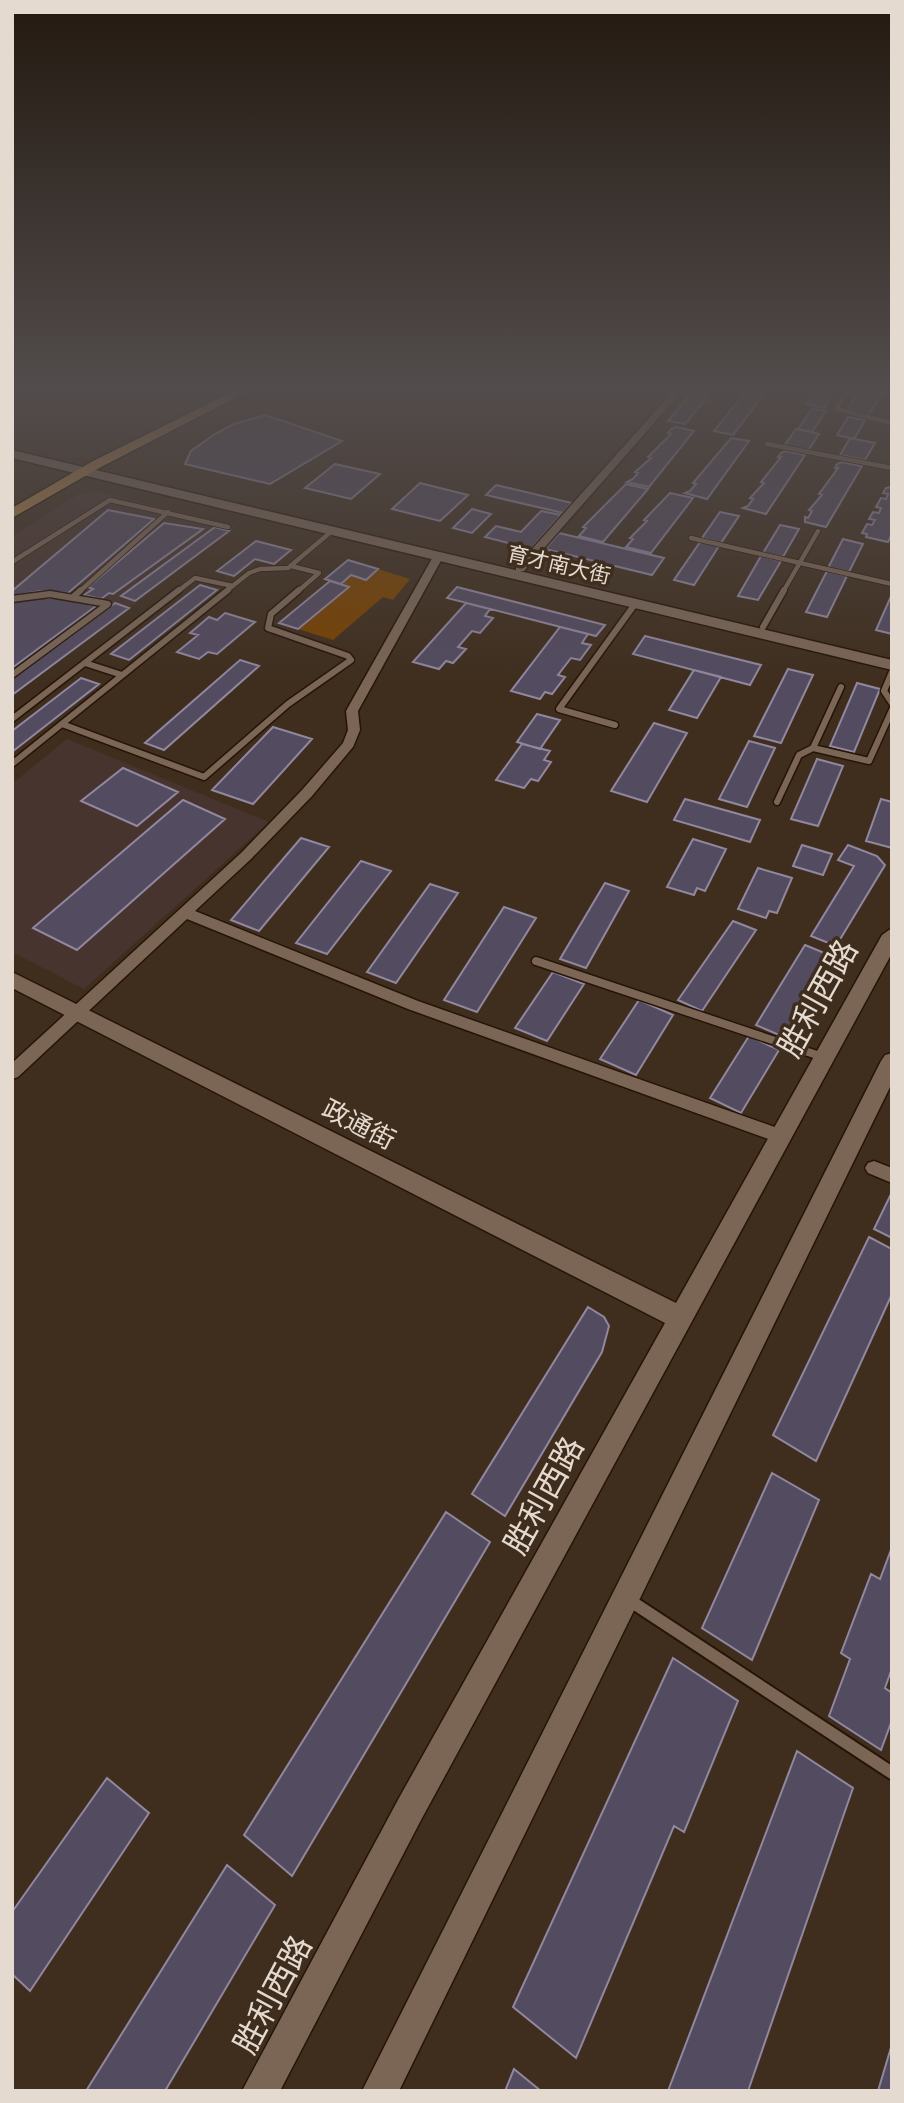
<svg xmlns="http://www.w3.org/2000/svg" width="904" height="2103" font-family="'Titillium Web','Noto Sans SC',sans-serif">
<rect width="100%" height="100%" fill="#3f2e1e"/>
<path fill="#47342e" d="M100,492L236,527L12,697V536L79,494Z
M67,739L269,822L84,989L12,952V784Z"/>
<path fill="#784201" d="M378,569L410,579L393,600L383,597L333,640L298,629L348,587L341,584L351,575L366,580Z"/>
<path fill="#534b60" stroke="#91879f" stroke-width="2" d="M817,389H836L824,408L806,404Z
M861,389H885L868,416L846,412Z
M693,391L710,394L685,424L668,421Z
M746,391L764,394L733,435L714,431Z
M812,409L826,411L812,432L798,429Z
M265,415L342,441L270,484L185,464L191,451L215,434L234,424Z
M848,417L865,420L854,439L837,435Z
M676,427L694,431L649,487L627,482L633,479L638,473L635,472L651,458L648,457L671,434L668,433L671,429Z
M796,429L819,434L808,451L784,446Z
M731,438L749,441L707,499L685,493L690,491L696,484L693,483Z
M850,438L875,443L865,460L840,455Z
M785,451L805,455L766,514L743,508L748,506L753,499L750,498L764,483L761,482L781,457H778L781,453Z
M842,462L862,466L826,527L805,522V517L808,518L812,511L809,510L822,495L819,494L838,468H835L837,464Z
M335,464L380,474L351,499L305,488Z
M420,483L468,495L440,521L392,509Z
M626,484L648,489L603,542L579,536L586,528L583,527Z
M496,485L572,503L563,513L486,495Z
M892,487V534L888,542L866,537L867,534L862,533L867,524L872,525L875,520L869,519L873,512L879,513L881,508L876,507L881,498L886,499L888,494L883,493L886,488Z
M670,493L693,498L651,553L626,547L633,539L630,538L647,521L644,520Z
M472,509L491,514L472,533L453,528Z
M108,510L154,519L68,593L40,591L12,596V591Z
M541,511L561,515L531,549L485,537L496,526L521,532Z
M720,512L739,516L721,543L702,538Z
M164,523L203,529L113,594L109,593L101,599L84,595L93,589L88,587Z
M780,525L799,529L783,557L763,553Z
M215,527L229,531L135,601L121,596Z
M559,533L664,558L652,575L545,549Z
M843,539L863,544L849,572L828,568Z
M256,541L291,550L274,564L255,559L234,576L217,571Z
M700,542L719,546L694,585L674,580Z
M761,556L781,561L758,600L738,596Z
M348,560L378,569L366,580L351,575L341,584L325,579Z
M827,571L847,576L827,617L806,612Z
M330,581L349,587L298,629L279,623Z
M200,585L217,590L129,660L111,654Z
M457,587L605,625L596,636L447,598Z
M892,594V634L876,630Z
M30,598H62L96,606L12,668V602Z
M115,603L129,608L12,695V679Z
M466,603L490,609L485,616L493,618L480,633L472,631L458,647L466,649L453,663L446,661L439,669L413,662Z
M225,613L255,622L217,654L208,652L199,659L177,652L198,635L190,633L209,617L217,620Z
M560,627L588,634L582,643L591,645L580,660L571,658L558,675L565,677L552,694L545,692L540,699L511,691Z
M645,636L761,665L750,685L633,654Z
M240,660L259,666L164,750L145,743Z
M788,669L813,675L781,743L754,736Z
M694,670L721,677L697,718L669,710Z
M81,678L99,684L12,752V731Z
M857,683L880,689L854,752L830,746Z
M537,714L560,720L540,749L517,742Z
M654,723L687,733L647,802L611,791Z
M273,727L312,739L253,804L212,790Z
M749,741L775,748L747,807L719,799Z
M522,744L550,751L544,760L551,762L538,781L531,779L524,788L496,780Z
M817,759L843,766L818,826L791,819Z
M123,768L178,792L137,826L81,801Z
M685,799L760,820L750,842L674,820Z
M881,799L892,802V848L866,841Z
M183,800L225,819L77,950L33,928Z
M301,838L329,847L259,931L231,920Z
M693,839L726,849L705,891L697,888L694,895L667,887Z
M802,845L832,854L823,875L793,866Z
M848,845L877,856L885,865L836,946L811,936L854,866L838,860Z
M361,861L391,871L327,954L296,943Z
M758,868L792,878L777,913L769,911L766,918L738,909Z
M605,883L629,891L586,968L560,959Z
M430,884L458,893L396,983L367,972Z
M504,907L536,918L477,1012L444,1000Z
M733,921L756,930L702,1011L678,1000Z
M805,945L834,957L786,1038L756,1025Z
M553,972L584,984L547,1041L515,1028Z
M639,1000L673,1015L636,1075L600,1059Z
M749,1036L779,1050L741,1113L710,1098Z
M892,1192V1238L874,1229Z
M869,1237L892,1249V1294L816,1461L773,1435Z
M588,1307L604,1317L609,1326L602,1352L505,1516L472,1494Z
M772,1473L819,1500L752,1660L702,1628Z
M446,1512L490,1542L292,1876L244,1835Z
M892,1547V1668L885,1688L892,1693V1720L881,1750L829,1716L850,1659L841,1653L871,1574L880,1579Z
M673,1658L738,1701L684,1832L674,1826L576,2058L513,2007Z
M797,1751L853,1788L748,2091H668Z
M107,1778L149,1813L30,1991L12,1974V1912Z
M227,1865L275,1905L165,2091H86Z
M892,2044V2091H878Z
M514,2069L541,2091H505Z"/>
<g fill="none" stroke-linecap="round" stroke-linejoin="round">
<defs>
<path id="lane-far3" d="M850,389L836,409L892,423
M767,444L892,468
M691,538L892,584
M12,562L110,500L228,527
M291,566L319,573L297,592
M79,592L168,512
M177,592L195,578L233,586
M225,592L249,573L260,569L288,568L332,531
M783,592L818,531"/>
<path id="lane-far2" d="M73,597L81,590
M12,599L50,594L108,604L12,675
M763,627L784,590
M85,663L122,675
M892,672L884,691L892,703
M12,719L179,590
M62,724L204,777L288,704L351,660L348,656L268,628L271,614L299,590
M615,725L559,709L635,604
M813,748L869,761L892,710
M12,764L228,590
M777,802L799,755L813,748L841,687"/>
<path id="lane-far1" d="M536,961L823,1057"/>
<path id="lane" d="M629,1600L892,1773"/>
<path id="street" d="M675,389H684L524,571H516V567Z
M434,555L443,557L358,711L360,730L353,747L312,796L251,859L195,911L418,1001L786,1131L788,1136L786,1141L780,1143L774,1141L408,1009L187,919L18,1077L12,1079V1063L241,853L302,790L343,743L348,730L346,711Z
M874,1161L892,1168V1183L868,1173L865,1168L868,1163Z"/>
<path id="secondary" d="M12,450L892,660V670L12,458Z
M892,928V953L421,1820L280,2091H242L399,1798L665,1323L12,988V972L676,1303L882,935Z
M892,1053V1083L399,2091H362L881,1061L885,1055Z"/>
<path id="primary" d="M238,389H253L101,467L12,518V508L93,461Z"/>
</defs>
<use href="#lane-far3" stroke="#261507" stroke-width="6"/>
<use href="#lane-far2" stroke="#261507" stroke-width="9"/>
<use href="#lane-far1" stroke="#261507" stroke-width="11"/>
<use href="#lane" stroke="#261507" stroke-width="16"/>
<use href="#street" stroke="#261507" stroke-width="3"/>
<use href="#secondary" stroke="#261507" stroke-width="3"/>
<use href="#primary" stroke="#261507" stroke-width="3"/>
<use href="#lane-far3" stroke="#7b6656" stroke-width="4.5"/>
<use href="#lane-far2" stroke="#7b6656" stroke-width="6"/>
<use href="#lane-far1" stroke="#7b6656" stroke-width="8"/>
<use href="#lane" stroke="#7b6656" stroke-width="12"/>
<use href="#street" fill="#7b6656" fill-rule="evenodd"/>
<use href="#secondary" fill="#7b6656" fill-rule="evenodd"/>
<use href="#primary" fill="#af8048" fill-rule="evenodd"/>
</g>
<linearGradient id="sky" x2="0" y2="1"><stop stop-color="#231910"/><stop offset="0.57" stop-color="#524c4c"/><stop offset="1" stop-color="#524c4c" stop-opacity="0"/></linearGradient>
<rect width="904" height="683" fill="url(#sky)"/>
<g text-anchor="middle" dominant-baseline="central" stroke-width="7" stroke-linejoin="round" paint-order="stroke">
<g font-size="21" fill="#e5dad0" stroke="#3f2e1e">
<text transform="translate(559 564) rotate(13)">育才南大街</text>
</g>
<g font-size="26" fill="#e5dad0" stroke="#3f2e1e">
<text transform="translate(359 1124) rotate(27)">政通街</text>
</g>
<g font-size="32" fill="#e5dad0" stroke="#3f2e1e">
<text transform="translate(817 998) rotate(-61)">胜利西路</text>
<text transform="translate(543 1495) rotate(-61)">胜利西路</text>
<text transform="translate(272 1994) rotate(-62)">胜利西路</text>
</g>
</g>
<rect width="904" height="2103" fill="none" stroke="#e5dad0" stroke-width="28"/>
</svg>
